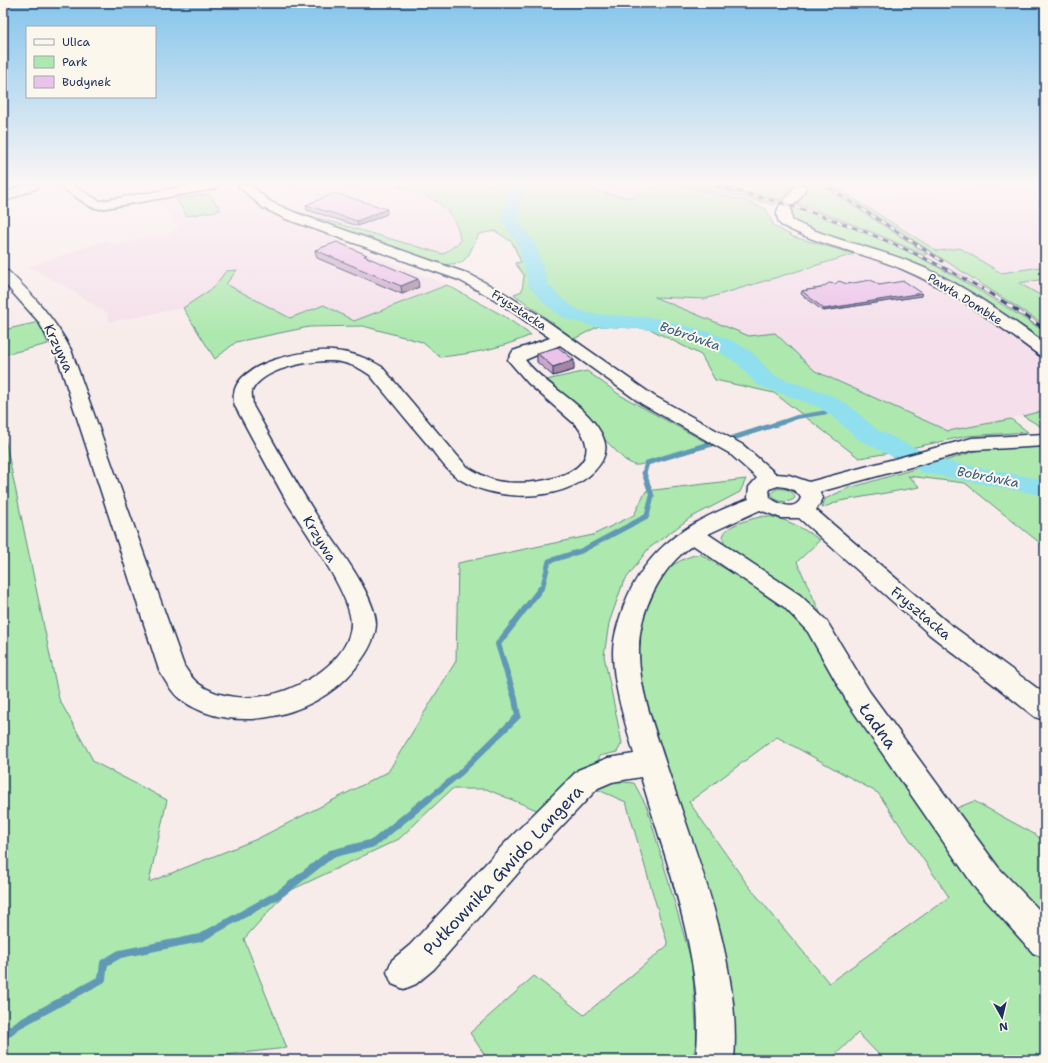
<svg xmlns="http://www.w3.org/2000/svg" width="1048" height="1063" font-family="'Shantell Sans',sans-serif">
<rect width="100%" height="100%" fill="#f8eceb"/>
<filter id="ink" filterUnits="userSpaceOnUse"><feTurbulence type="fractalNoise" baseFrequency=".025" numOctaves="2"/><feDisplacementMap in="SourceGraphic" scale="8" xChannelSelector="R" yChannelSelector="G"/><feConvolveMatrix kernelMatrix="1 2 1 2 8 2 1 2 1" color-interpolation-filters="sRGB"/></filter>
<g filter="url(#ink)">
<path fill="#f4dfea" d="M227,185L263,211L447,285L354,321L324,305L290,318L226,284L236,270L226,271L213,288L183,308L109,322L107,313L63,285L29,267L105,240L117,245L147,236H167L179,226L156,197Z
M284,185H395L435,200L448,210L460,233V242L443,255L280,207L302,198Z
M561,185H649L651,188L631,198Z
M705,185H715L780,200L778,202Z
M821,185H828L1045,325V332L1000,302L903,249L791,206L794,203L843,220L883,235L924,255L926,254Z
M967,185H1045V309L960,248L937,251L858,201L974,188Z
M854,254L895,267L931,284L965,304L1045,360V410L1018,417L948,431L815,371L775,333L749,336L652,297L705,299Z"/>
<path fill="#ade8ae" stroke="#648c86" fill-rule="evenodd" d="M395,185H509L513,189L505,220L508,229L521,246L530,287L545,300L570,315L593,323L660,328L705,341L743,360L754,381L772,384L816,402L854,432L890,453L859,458L774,393L715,380L701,355L650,329L599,326L574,339L514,294L522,291L524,275L515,263L521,262L512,242L495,231L479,234L468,256L461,263L442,265L334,229L280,207L443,254L460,242C460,233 458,229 454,221C441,197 419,194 395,185Z
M517,185H561L631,198L651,188L668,186L686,187L747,201L766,209L774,226L794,237L854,254L705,299L654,297L749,336L775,333L815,371L948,431L1011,419L1028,432L967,436L906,449L872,429L830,399L773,379L737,347L696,332L653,319L603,318L575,312L554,297L544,284L536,253L515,219L520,188Z
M681,185H705L778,202L774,205L739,196Z
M715,185H790V187L780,200Z
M806,185H821L927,254L924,255C882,235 839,218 794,203L805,192Z
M828,185H832L937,251L960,248L1001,273L1040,267L1045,270V279L1019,283L1045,298V325Z
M209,194L221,210L187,216L176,199Z
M791,206C818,215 847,224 873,235C934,262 990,296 1045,332V345L986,305L795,223L787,215Z
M237,270L226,284L290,318L324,305L354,321L447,285L504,316L531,335C502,348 472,354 440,357L422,342L363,326L309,327L236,342L215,359L183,308L213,288L226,271Z
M39,322L48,344L3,355V330Z
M587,371L620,395L713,446L639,465H634L625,460L546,380Z
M1045,410V429L1023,416Z
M3,429L59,699L94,762L167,800L149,882L257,839L388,772L456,661L458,563L593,535L634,515L646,491L746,479L740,492L690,518L648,549L623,583L609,623L604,656L622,743L617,752L599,756V766L544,813L486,789H452L399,839L285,893L244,939L287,1048L215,1056L209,1060H3Z
M1023,446H1045V482L1020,479L938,463L982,449Z
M918,468L1045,493V547L965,483L908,476L920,487L840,501L822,508L825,499L846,489Z
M776,489C784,488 792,489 795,497L794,499C786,504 774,502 771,493Z
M764,516C787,518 802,528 820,540L797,562L823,619L811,604L795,593L729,549C708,527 749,520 764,516Z
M700,554L739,577L797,616L1045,949V1060H884L858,1033L830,1060H730L656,737L638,671L642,614L661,572C674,565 685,556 700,554ZM777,737L878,793L949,897L829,983L747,884L689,802Z
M611,781L634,783L647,807L692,963L697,1041L692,1060H488L470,1033L534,976L584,1015L668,945L626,802L596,789Z
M974,801L1036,835L1045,842V926L947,812Z"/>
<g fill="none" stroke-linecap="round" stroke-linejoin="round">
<path stroke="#6199b5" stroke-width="4" d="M780,423L797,417L840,410"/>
<path stroke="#6199b5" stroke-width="5" d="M733,438L783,422
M540,589L543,585L549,561L581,551L647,516L652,496L644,473L647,463L709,444"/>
<path stroke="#6199b5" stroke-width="6" d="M428,799L459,774L518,716L515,699L498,644L541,588"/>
<path stroke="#6199b5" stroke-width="8" d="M3,1037L16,1026L102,979L104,963L120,954L200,938L281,893L331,854L374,843L429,798"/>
<path fill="#90dfef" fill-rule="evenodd" d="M505,185H522L524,188L518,220L536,245L548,284L560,297L578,310L593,314L657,318L712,333L735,342L753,353L773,375L832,396L849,405L876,429L940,460L1045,480V496L924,473L858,439L831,415L816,406L757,385L737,363L719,352L696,343L655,330L592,326L564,318L546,305L529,286L518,245L502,220L508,189Z"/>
<defs>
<path id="minor" d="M23,185H39L37,188L3,202V194Z
M58,185H72L100,201L194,185H220L214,189L100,209L91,207Z
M237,185H250L271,202L296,213L469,274L504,293L537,314L654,396L743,445L776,474L789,475L809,482L972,438L1045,434V446L973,450L819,492L823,498L816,510L947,622L1045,694V720L1035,717L929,634L799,518H781L760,510L708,534L800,595L826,620L869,691L998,867L1045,916V958L1033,953L976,889L849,705L808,632L784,607L693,545C660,567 638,613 639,652C639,689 654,726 665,761C695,853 742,962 734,1060H696C707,965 667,866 641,777L612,782L598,788L526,864L434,969L416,984L404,989L392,984L387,972L392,960L410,945L504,844L578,770L608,758L634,754C625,721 613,687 613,653C613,637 619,620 624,605C647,546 691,520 749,499L748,497L749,487L757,478L729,453L642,404L560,345L525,360C546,387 584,402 601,433C607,444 607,453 600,464C573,503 498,503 461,480C447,472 438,457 428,445C408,422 389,398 370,375C359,367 346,362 333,361C311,360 262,368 252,391C251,395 253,401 253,406C274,443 294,480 317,516C334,543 374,592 376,623C376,637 369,649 362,659C327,714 235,740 180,699C172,693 164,679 159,670L55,350L38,321L3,282V270L8,271C33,295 55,319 71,350L184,666C188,672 193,680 199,684C218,698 246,700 269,695C300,689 350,661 351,624C352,595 303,529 287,502C269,470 252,438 235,406C234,402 233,397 234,394C237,362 307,349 333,351C350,352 368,358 382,367L466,466C476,472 485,478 497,481C529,488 615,476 577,426L528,383L508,360L513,351L550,338L494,299L459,280L286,219L263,208ZM778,486C787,487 797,489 801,498C795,512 779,504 770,498L769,489Z
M795,185H807L801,197L791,208L792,220C829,240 871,246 910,262C959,281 1002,313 1045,343V356L1039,355C995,323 952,290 902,269C862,252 820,246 781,225C768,206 791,199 795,185Z"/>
</defs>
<use href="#minor" stroke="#1b2f5e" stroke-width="3"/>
<use href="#minor" fill="#fbf7ec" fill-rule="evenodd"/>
<defs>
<path id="rail-far1" d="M710,185C807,206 899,240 984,290
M825,185L942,261"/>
<path id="rail" d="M983,289L1012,307
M1007,304L1045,329"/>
</defs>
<use href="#rail-far1" stroke="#1b2f5e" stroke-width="3"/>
<use href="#rail" stroke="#1b2f5e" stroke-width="3.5"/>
<use href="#rail-far1" stroke="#fbf7ec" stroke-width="2" stroke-dasharray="5.5" stroke-linecap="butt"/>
<use href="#rail" stroke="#fbf7ec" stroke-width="2.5" stroke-dasharray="7" stroke-linecap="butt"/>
</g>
<path fill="#caa7c8" stroke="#1b2f5e" d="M306,205L387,214L358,226L307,210Z
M315,250L368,258L419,287L402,294L317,258Z
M835,284H847L879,285L921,296L823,311L801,294L802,291L821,288Z
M537,353L574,370L553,376L537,362Z"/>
<path fill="#a488a3" stroke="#1b2f5e" d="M387,209V214L358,226L357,221Z
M418,279L419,287L402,294L401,286Z
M922,293L921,296L823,311L824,309Z
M574,360V370L553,376V367Z"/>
<path fill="#ebc2e9" stroke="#1b2f5e" d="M335,193L387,209L357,221L306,205Z
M337,242L367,255L364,256L418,279L401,286L315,250Z
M871,280L879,285L904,281L922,293L824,309L802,291L821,288L829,283L835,284L839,281L847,284Z
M558,347L574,360L553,367L537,353Z"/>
</g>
<linearGradient id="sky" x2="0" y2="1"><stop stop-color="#85c5eb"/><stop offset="0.55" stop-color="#fcf6f6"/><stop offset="1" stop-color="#fcf6f6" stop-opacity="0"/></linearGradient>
<rect width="1048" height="334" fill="url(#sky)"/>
<g text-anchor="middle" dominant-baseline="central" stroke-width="4" stroke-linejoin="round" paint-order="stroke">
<g font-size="12" fill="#1b2f5e" stroke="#fbf7ec">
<text transform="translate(965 299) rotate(32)">Pawła Dombke</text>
<text transform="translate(519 310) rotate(33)">Frysztacka</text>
</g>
<g font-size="13" font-style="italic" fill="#385b82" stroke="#fbf7ec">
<text transform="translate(690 336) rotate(19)">Bobrówka</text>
<text transform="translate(988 477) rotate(11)">Bobrówka</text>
</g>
<g font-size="14" fill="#1b2f5e" stroke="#fbf7ec">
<text transform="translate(59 348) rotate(65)">Krzywa</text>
<text transform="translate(320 539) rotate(59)">Krzywa</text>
<text transform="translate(921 613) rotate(40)">Frysztacka</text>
</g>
<g font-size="17" fill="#1b2f5e" stroke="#fbf7ec">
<text transform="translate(878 726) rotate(54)">Ładna</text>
<text transform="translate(503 870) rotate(-47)">Pułkownika Gwido Langera</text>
</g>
</g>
<rect width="1048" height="1063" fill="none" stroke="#fbf7ec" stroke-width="16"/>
<rect x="8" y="8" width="1032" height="1047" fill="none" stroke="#1b2f5e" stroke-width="1.5" filter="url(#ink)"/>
<rect x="26" y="26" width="130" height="72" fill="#fbf7ec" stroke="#a1a7b3"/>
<rect x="34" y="39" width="20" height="6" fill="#fbf7ec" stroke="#a1a7b3"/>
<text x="62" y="46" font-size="12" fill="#1b2f5e">Ulica</text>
<rect x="34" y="56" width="20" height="12" fill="#ade8ae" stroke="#a1a7b3"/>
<text x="62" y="66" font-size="12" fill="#1b2f5e">Park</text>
<rect x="34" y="76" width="20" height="12" fill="#ebc2e9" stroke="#a1a7b3"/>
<text x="62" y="86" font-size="12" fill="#1b2f5e">Budynek</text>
<g transform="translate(1002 1017) rotate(172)" stroke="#fbf7ec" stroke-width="3" paint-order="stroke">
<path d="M0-3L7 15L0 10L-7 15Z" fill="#1b2f5e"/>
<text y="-6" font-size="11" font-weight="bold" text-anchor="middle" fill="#1b2f5e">N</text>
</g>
</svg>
